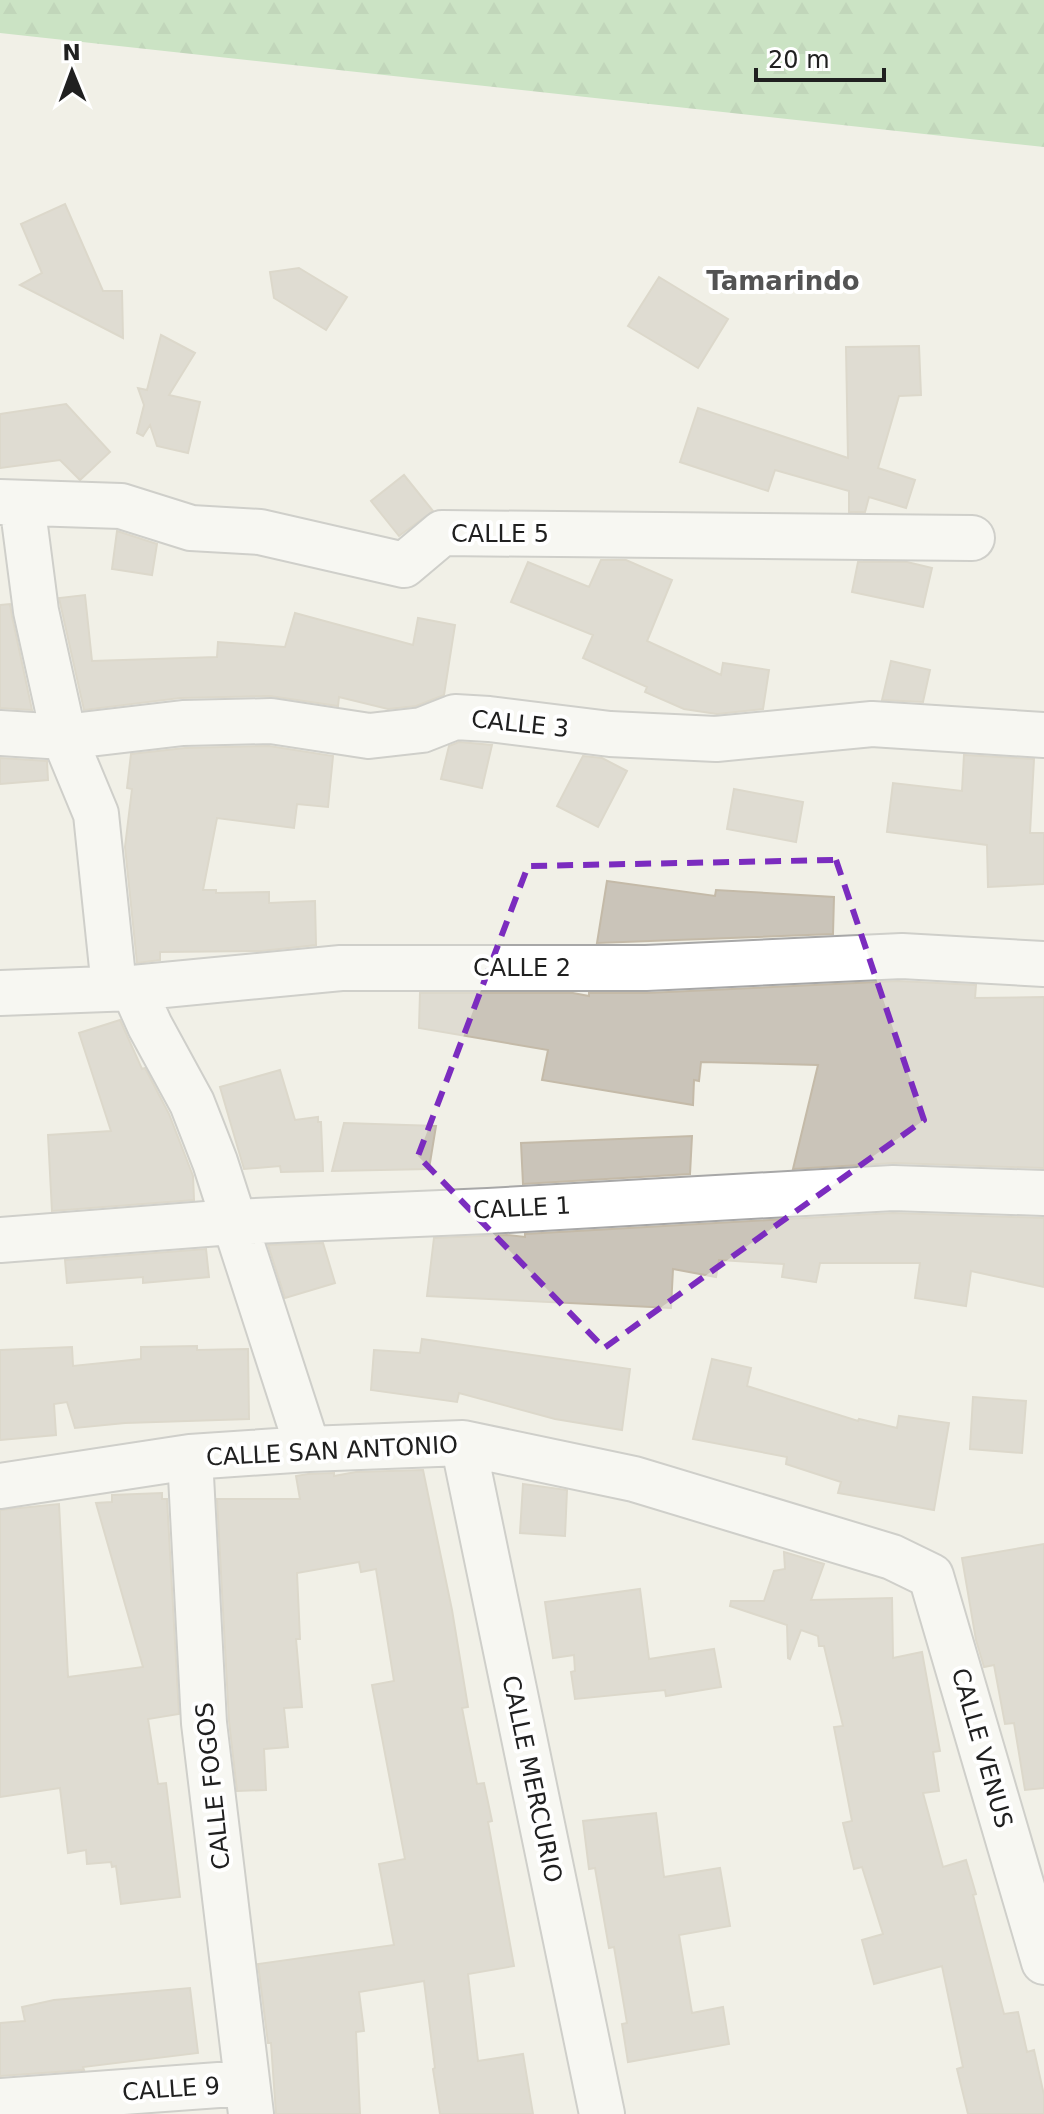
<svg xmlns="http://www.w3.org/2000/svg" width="1044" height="2114" font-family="'DejaVu Sans',sans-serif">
<defs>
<pattern id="forest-firs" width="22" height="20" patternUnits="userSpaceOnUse" patternTransform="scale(2)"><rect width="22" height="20" fill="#9ed399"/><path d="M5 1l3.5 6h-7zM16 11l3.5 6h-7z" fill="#88b584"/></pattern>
</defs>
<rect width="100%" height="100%" fill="#f1f0e7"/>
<path fill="url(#forest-firs)" d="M0,0H1044V147L0,33Z"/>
<path fill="#cac4b9" stroke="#c4baa8" stroke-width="2" d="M65,204L103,291H122L123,338L20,285L42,273L21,224Z
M299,268L347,297L326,330L274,298L270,272Z
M659,277L728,319L698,368L628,326Z
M161,335L195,353L169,395L200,402L188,453L157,446L150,425L143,436L137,433L144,405L138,388L147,390Z
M919,346L921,395L899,396L878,468L915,480L906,508L869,497L865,512H849V491L775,470L768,491L680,462L698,408L848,458L846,347Z
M66,404L110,452L80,480L60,460L0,468V414Z
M404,475L433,511L399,536L371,501Z
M117,531L157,544L152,575L112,569Z
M601,560H626L672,580L647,641L721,675L723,663L769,670L763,709L717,714L684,709L645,692L647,687L583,658L593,635L511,602L528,562L589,587Z
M858,562H907L932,568L923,607L852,592Z
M85,595L92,661L217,657L218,642L285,647L295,613L413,645L418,618L455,625L444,695L416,706L388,709L339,697L338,706L270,696L180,698L84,710L59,598Z
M10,604L12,616L32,710L0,708V605Z
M891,661L930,670L923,702L882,700Z
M459,742L492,745L482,788L441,779L449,746Z
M269,746L333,756L328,807L297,804L294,828L217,818L203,890H216V893L269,892V903L315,901L316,945L261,951L160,952V960L137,963L125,847L132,789L127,788L131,754L185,748Z
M964,755L1034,759L1030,833H1044V884L988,887L987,845L887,832L893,783L962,791Z
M583,756L602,758L627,771L598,827L557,806Z
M0,758L47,761L48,780L0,784Z
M734,789L803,802L796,842L727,829Z
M607,881L715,896L716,890L834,897L833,934L597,943Z
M898,981L976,985L975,998L1044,997V1168L894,1163L793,1169L818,1065L701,1062L699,1081L694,1080L693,1105L542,1080L548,1050L419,1028L420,993H573L589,996V993H647Z
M120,1020L142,1069L145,1068L169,1114L193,1176L194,1200L52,1211L48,1135L111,1131L79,1033Z
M280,1070L295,1120L318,1117V1122H321L323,1171L281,1172L280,1166L244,1169L220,1087Z
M344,1123L436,1126L429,1169L332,1171Z
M692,1136L690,1174L523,1184L521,1143Z
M893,1213L1044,1218V1287L971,1271L966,1306L915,1298L920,1263H820L816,1282L782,1277L784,1264L719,1260L716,1277L673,1269L671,1308L427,1296L434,1238L507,1235L525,1237V1234Z
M323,1243L335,1283L285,1298L268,1245Z
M206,1249L209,1277L143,1283V1277L67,1283L65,1260Z
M422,1339L630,1369L622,1430L555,1419L459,1393L457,1402L371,1390L374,1350L420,1353Z
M197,1346V1350L248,1349L249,1419L125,1423L75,1428L67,1402L54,1404L56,1435L0,1440V1350L72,1347L73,1366L141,1359V1347Z
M712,1359L751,1368L747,1386L858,1421L859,1419L897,1428L899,1416L949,1423L934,1510L838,1493L841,1482L786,1464L787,1457L693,1439Z
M973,1397L1026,1401L1022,1453L970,1449Z
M423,1470L452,1610L468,1707L462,1708L477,1784L484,1783L492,1821L488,1822L514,1966L468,1974L478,2061L523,2054L533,2114H440L433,2069L435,2068L424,1981L359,1992L364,2031L356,2032L360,2114H276L271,2043H268L258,1964L394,1945L379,1864L405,1859L372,1685L394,1681L376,1569L361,1572L359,1562L297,1573L300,1639H296L302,1707L284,1708L288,1747L264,1749L266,1790L237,1791L229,1721L217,1499H300L296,1476L308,1474L334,1473V1476L356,1472Z
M523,1484L567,1490L565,1536L520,1533Z
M162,1493V1499H167L179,1714L148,1719L158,1784L166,1783L180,1897L121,1904L116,1866L112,1867L111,1862L87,1864L86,1850L68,1853L60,1788L0,1797V1510L59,1504L68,1677L143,1667L96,1503L112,1502V1495Z
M1044,1544V1788L1025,1790L1014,1723L1005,1724L994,1665L984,1667L976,1640L962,1558Z
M784,1552L824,1564L811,1600L892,1598L893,1658L922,1652L940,1751L933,1752L939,1791L923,1793L943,1867L966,1860L976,1894L973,1895L1004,2014L1018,2012L1027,2052L1034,2050L1044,2095V2114H968L957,2069L963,2067L942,1966L874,1984L862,1940L883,1934L862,1867L854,1869L843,1823L852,1821L834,1727L843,1726L824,1646H819L818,1636L801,1630L790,1659L788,1658L787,1625L730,1606L731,1601H764L774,1571L785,1569Z
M640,1589L649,1659L714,1649L721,1687L666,1696L665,1690L575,1699L571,1672L575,1671L574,1655L553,1658L545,1602Z
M656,1813L664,1877L720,1868L730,1926L679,1935L692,2013L723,2007L729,2044L628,2062L622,2024L627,2023L614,1947L609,1948L595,1868L589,1869L583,1821Z
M190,1988L198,2053L83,2067L84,2070L0,2076V2023L25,2021L22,2007L54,2000Z"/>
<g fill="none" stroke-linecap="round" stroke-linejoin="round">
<defs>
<path id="minor" d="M0,502L121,506L191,528L260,532L404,565L442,533L972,538
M22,503L36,611L64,737L96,814L114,987
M0,733L64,737L183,723L271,721L369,736L422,730L455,717L489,719L610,734L716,739L872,724L1044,735
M133,988L150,1026L192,1103L215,1162L308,1449
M0,993L133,988L341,968H646L902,956L1044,964
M0,1240L232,1222L488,1211L893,1188L1044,1193
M463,1443L602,2114
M190,1457L204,1723L251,2114
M0,1486L190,1457L308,1449L463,1443L634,1479L892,1557L931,1576L1044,1962
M0,2101L246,2083"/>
</defs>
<use href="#minor" stroke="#a7a7a7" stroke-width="48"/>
<use href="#minor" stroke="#fff" stroke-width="44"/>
</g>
<path d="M0 0H1044V2114H0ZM836,860L924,1120L604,1348L418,1156L528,866Z" fill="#f1f0e7" fill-opacity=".55" fill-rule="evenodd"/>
<path fill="none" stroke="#7b2cbf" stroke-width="6" stroke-dasharray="16 10" stroke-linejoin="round" d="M836,860L924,1120L604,1348L418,1156L528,866Z"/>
<g text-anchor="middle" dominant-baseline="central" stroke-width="8" stroke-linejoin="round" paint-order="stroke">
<g font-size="24" fill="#202020" stroke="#fff">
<text x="500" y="534">CALLE 5</text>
<text transform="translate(520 724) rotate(6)">CALLE 3</text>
<text x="522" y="968">CALLE 2</text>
<text transform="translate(522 1208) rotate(-3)">CALLE 1</text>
<text transform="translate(332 1451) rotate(-3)">CALLE SAN ANTONIO</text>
<text transform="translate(982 1748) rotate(74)">CALLE VENUS</text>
<text transform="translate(532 1779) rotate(78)">CALLE MERCURIO</text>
<text transform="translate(213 1786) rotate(-96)">CALLE FOGOS</text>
<text transform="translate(171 2089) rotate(-4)">CALLE 9</text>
</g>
<g font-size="26" font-weight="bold" fill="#535353" stroke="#fff">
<text x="783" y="281">Tamarindo</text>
</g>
</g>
<g transform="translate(72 72) rotate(359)" stroke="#ffffff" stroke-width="6" paint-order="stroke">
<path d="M0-6L14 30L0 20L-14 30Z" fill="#202020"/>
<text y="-12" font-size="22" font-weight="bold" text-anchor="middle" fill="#202020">N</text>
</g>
<path d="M756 68v12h128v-12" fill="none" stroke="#202020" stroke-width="4"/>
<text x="768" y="68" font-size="24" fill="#202020" stroke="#ffffff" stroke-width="6" paint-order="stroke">20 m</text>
</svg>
